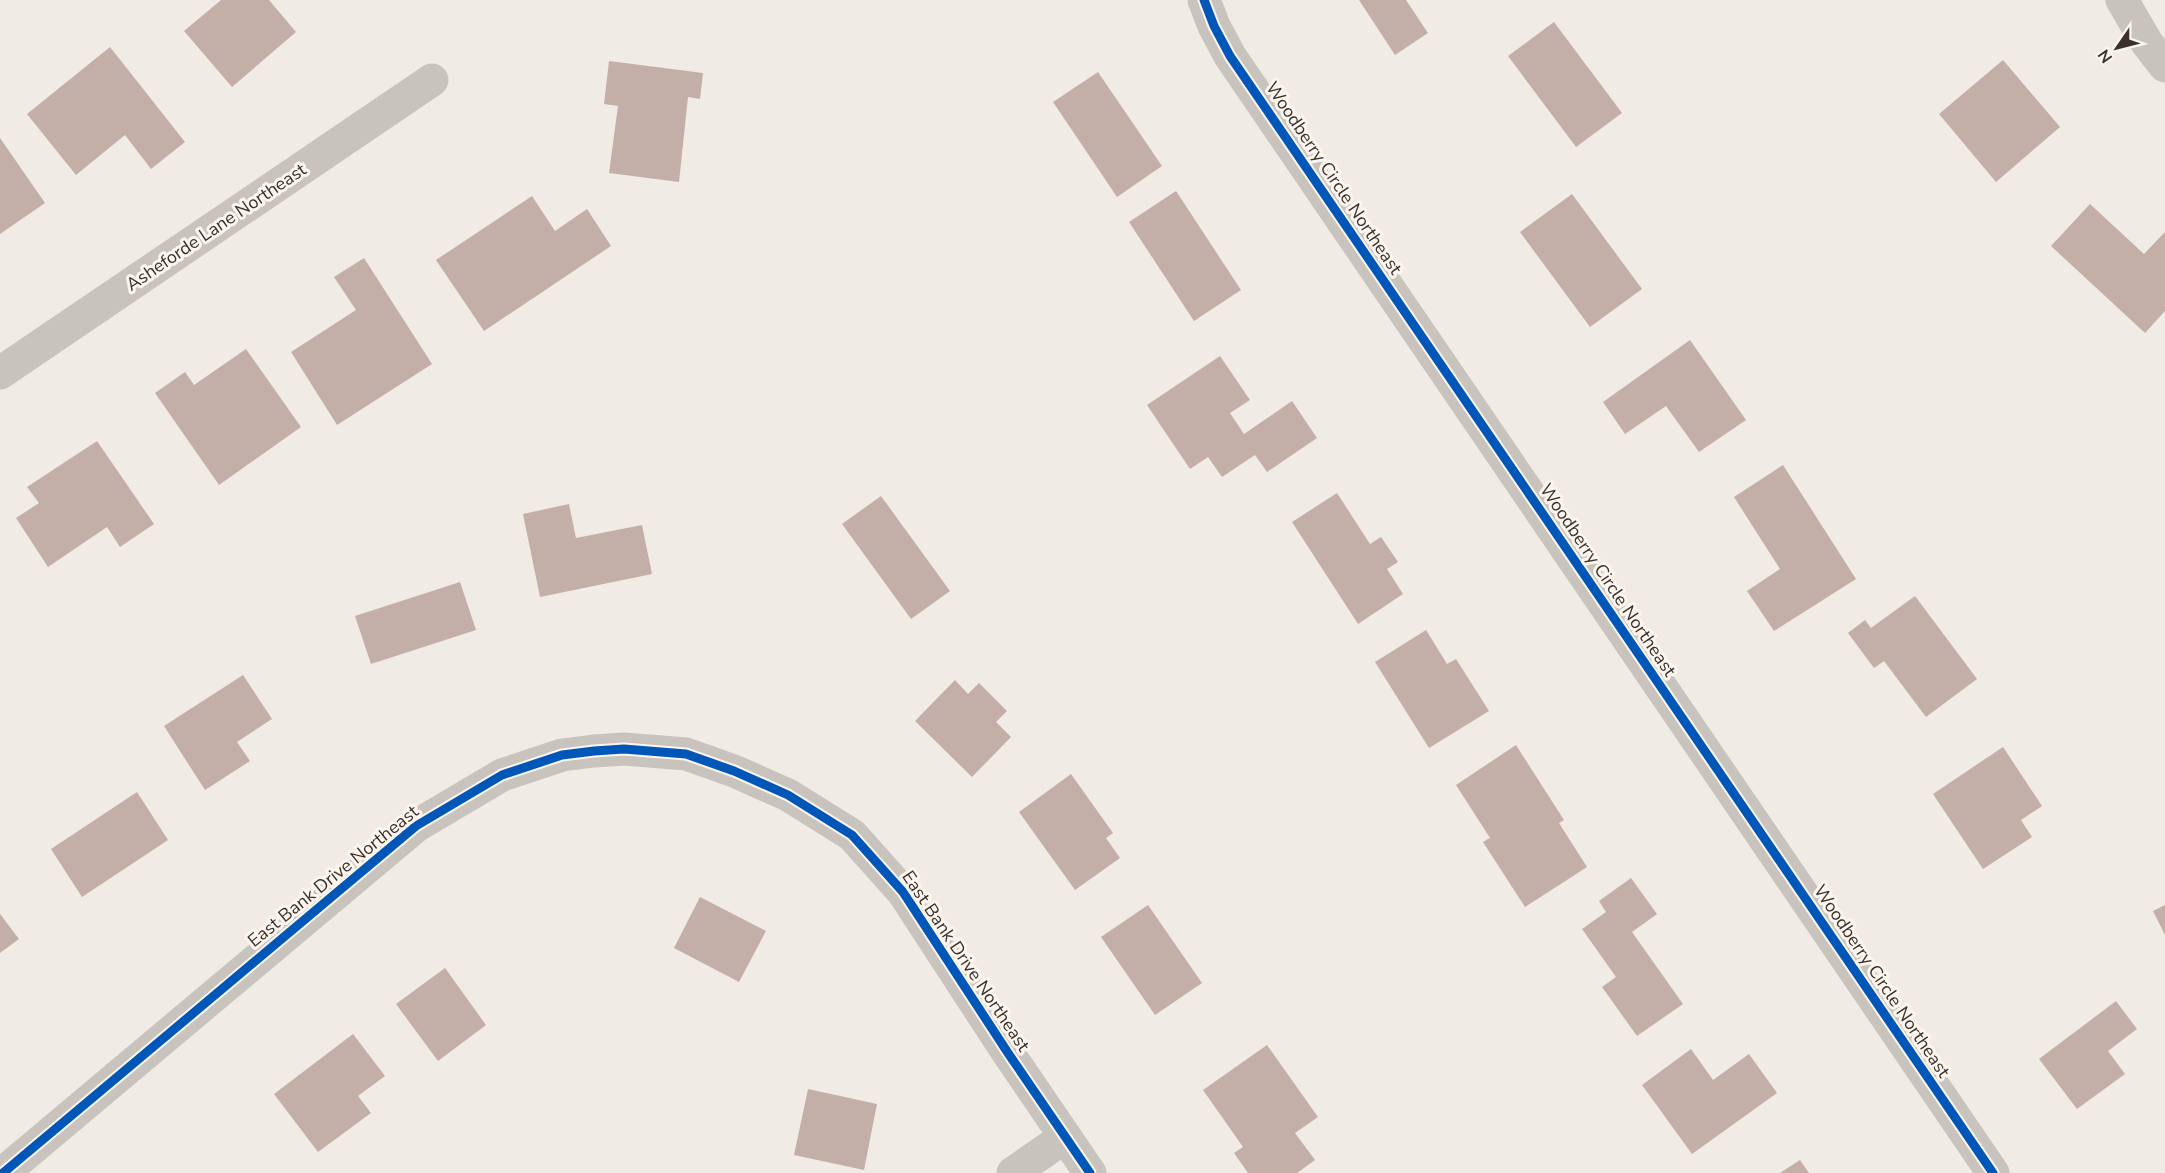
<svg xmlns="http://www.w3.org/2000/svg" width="2165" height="1173" font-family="'Nunito Sans',sans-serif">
<rect width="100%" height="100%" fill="#f0ebe5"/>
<path fill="#c3afa7" d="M221,0H269L296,32L232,87L184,31Z
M1359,0H1406L1428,33L1395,55Z
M1554,22L1622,113L1576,147L1508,56Z
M110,47L185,142L151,169L125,135L76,175L27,114Z
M2003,60L2060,127L1996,182L1939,114Z
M609,61L703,73L700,99L688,97L679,182L609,173L618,106L604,104Z
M1098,72L1162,166L1117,197L1053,102Z
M0,138L45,203L0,234Z
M1176,191L1241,290L1194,321L1129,222Z
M1572,194L1642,289L1590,327L1520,232Z
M532,196L555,231L587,209L611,246L484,331L436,260Z
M2090,204L2144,254L2165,232V311L2145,333L2051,246Z
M364,258L432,364L337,425L291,352L356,310L334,277Z
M1690,340L1746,420L1699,452L1666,406L1625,434L1603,402Z
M246,349L301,427L219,485L155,393L185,372L194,385Z
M1220,356L1250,400L1230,413L1244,434L1292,401L1317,438L1267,472L1255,455L1222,477L1208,457L1190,469L1147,405Z
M97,441L154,524L120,547L107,527L48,567L16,518L39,503L27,487Z
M1783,465L1856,579L1774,631L1747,591L1780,569L1734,497Z
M1337,493L1370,544L1381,537L1398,562L1387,569L1403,594L1358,624L1292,522Z
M881,496L950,591L911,619L842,524Z
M569,504L576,538L642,525L652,574L540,597L523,514Z
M460,582L476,630L371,664L355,616Z
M1915,596L1977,679L1926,717L1884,661L1874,668L1848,633L1865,620L1871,628Z
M1426,630L1447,664L1456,659L1489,711L1429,748L1375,662Z
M243,675L272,719L237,742L250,761L205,790L164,726Z
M955,680L968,694L979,683L1007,711L996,722L1011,737L972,777L915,721Z
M1516,745L1564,820L1559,823L1587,867L1525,907L1483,842L1490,838L1456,785Z
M2003,747L2042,806L2021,820L2032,837L1983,869L1933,794Z
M1071,774L1113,833L1106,838L1120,858L1075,890L1019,812Z
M137,792L168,840L82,897L51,849Z
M1631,878L1657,914L1632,932L1683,1004L1637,1036L1602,987L1616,977L1582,929L1606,912L1599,901Z
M700,897L766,931L739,982L674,948Z
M1148,905L1202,983L1155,1015L1101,937Z
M2165,905V935L2153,911Z
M0,914L19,939L0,953Z
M445,968L486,1025L438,1061L396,1004Z
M2116,1001L2137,1029L2108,1051L2125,1074L2077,1109L2039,1059Z
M353,1034L385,1076L358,1096L371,1113L318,1152L274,1094Z
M1267,1045L1318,1117L1295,1133L1315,1160L1297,1173H1248L1234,1153L1243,1147L1203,1090Z
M1691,1049L1713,1080L1749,1054L1777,1093L1692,1154L1642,1085Z
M808,1089L877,1104L864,1170L794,1155Z
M1800,1160L1809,1173H1780Z"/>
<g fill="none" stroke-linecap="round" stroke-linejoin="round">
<path stroke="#c9c3be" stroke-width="33" d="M1204,0L1214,26L1230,56L1993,1173
M2122,0L2147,43L2165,66
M0,373L432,80
M3,1173L416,826L502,775L562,755L594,751L624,749L686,754L734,771L788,795L852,835L903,892L1008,1053L1090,1173
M1013,1173L1065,1137"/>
<defs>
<path id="cycleway" d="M1204,0L1214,26L1230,56L1993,1173
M3,1173L416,826L502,775L562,755L594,751L624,749L686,754L734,771L788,795L852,835L903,892L1008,1053L1090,1173"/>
</defs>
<use href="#cycleway" stroke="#fbf5ee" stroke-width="13"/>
<use href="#cycleway" stroke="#0057b8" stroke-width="9"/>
</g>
<g text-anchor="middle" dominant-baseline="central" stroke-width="6" stroke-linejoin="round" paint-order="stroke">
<g font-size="18" fill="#3b302b" stroke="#fbf5ee">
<text transform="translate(1334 178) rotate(56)">Woodberry Circle Northeast</text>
<text transform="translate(216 227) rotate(-34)">Asheforde Lane Northeast</text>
<text transform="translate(1608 580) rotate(56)">Woodberry Circle Northeast</text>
<text transform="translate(333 876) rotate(-39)">East Bank Drive Northeast</text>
<text transform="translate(966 961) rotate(56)">East Bank Drive Northeast</text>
<text transform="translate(1882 981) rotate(56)">Woodberry Circle Northeast</text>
</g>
</g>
<g transform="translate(2117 48) rotate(235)" stroke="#fbf5ee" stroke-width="4.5" paint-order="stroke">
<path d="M0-4.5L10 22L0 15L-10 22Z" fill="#3b302b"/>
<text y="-9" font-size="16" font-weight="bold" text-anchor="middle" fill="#3b302b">N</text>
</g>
</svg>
